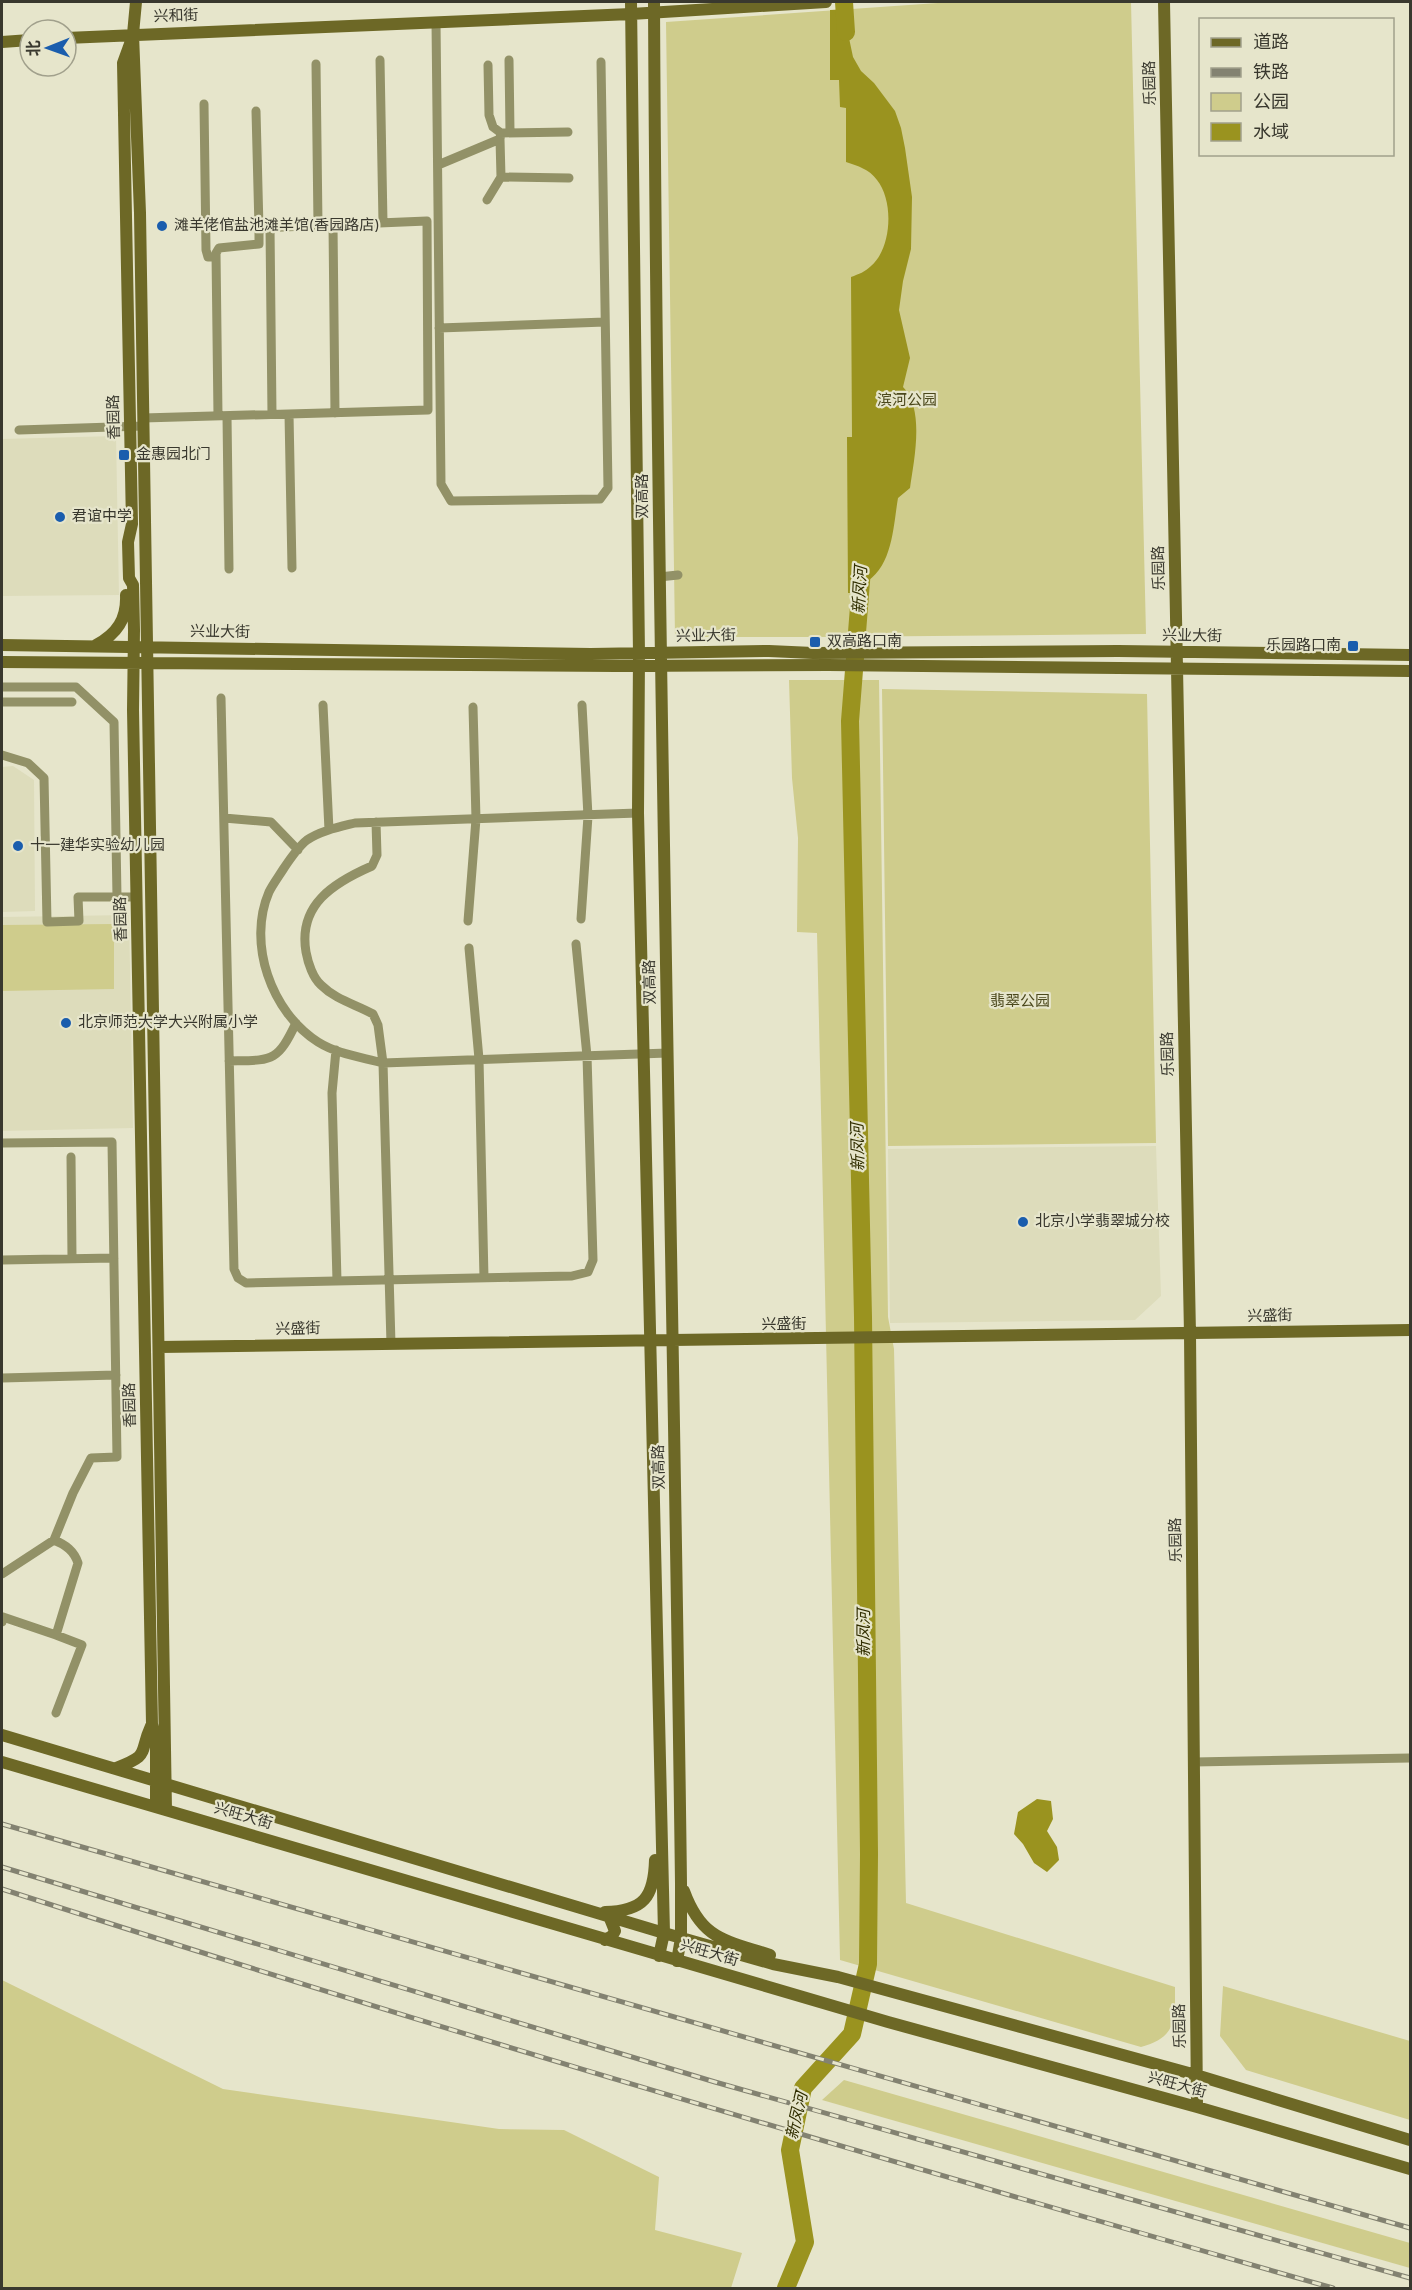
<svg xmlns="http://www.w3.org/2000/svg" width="1412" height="2290" font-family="Overpass,'Noto Sans SC',sans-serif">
<rect width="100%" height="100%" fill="#e6e5cb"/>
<path fill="#dddcbb" d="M116,436L119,595L2,596V439Z
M13,766L34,780L35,911L2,912V767Z
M129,915L133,1128L2,1131V917Z
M1156,1146L1161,1296L1135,1320L890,1323L888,1149Z"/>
<path fill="#cfcc8c" d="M952,2H1131L1146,634L818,637H675L666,22Z
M789,680H879L888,1317L894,1349L906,1903L1175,1987C1175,2020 1177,2037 1141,2047L840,1960L817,933L797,932L798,838L792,778Z
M882,689L1147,694L1156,1143L888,1146Z
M114,924V989L2,991V925Z
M2,1980L223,2089L499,2129L564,2130L659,2177L655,2230L742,2253L731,2288H2Z
M1223,1986L1410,2041V2120L1246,2070L1220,2036Z
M844,2080L1410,2243V2268L822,2100Z"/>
<path fill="#9a931f" d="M849,9V38L853,57L861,71L874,83L895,111L901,128L905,148L912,197L911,249L903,281L899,310L910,358L903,387C925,409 914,460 910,488L898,498C893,527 893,568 863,584V593H848L847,437H852L851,277C859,274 865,272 871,266C892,248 894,201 877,180C869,169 858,166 846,162V108L840,107L839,80H830V10Z
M1037,1799L1051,1801L1053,1819L1047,1831L1057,1847L1059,1860L1047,1872L1034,1863L1023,1844L1014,1834L1018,1812Z"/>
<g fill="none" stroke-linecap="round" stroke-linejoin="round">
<path stroke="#9a931f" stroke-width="18" d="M844,2L846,32
M786,2288L805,2242L790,2150L803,2088L852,2034L868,1964L869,1854L863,1317L850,721L862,569"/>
<path stroke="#929167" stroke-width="9" d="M436,22L441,484L451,501L600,499L608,488L601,62
M380,60L383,223
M509,60L510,132
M316,64L318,225
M488,65L489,115L493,127L501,133
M204,104L206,250L208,257H216
M500,139L501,133L568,132
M438,165L500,139L501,177L569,178
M487,200L501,177
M333,225L335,413
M270,227L272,414
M439,328L605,322
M289,414L292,568
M218,416L216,253L219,248L259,244V228
M227,416L229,569
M143,418L428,410L427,221L259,228L256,111
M19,430L143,426
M659,577L678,575
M2,687H76L114,722L117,897
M221,698L234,1269L238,1278L246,1283L572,1276L588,1272L593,1260L587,1056L576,944
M2,702H72
M323,705L329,830
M2,755L28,763L44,778L47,922L79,921L78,897H136
M638,813L355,823C339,827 320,831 307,840C298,847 290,859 284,868C279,876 273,884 269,892C247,943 271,1012 318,1042C337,1054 361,1057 383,1063L668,1053
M224,818L271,822L298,850
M376,822L377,855L372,866C333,883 298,905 306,952C308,963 313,978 321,985C336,1000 355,1004 373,1014L378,1025L383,1063L391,1344
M581,919L588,816L582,705
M468,921L476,819L473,707
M469,948L479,1059L484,1278
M336,1050L332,1093L337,1281
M229,1061C272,1060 277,1063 296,1023
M2,1143L112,1142L117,1457L91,1458L73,1493L54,1540L2,1574
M71,1157L72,1258
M2,1260L114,1258
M2,1378L116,1375
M54,1540C66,1545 74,1551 78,1563L56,1635L82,1645L56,1713
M2,1622L3,1617L56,1635
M1194,1762L1410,1758"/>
<path stroke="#6d6826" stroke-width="12" d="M136,2L133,34L140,213L166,1810
M631,2L639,654L638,813L664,1933L659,1956
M654,2C657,629 673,1256 681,1883V1938L677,1961
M1164,2L1190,1334L1197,2107
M66,38L631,14L826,2
M131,41L123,63L132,524L128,542L129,578L133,585L134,630L133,710L152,1724L156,1742V1807
M2,42L30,40
M2,645L591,654L769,651L813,653L1118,651L1410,655
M96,645C117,634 127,619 126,595
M2,662L616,666L828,665L1410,671
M159,1347L1410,1330
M2,1735L664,1933L773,1964L838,1977L1196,2075L1410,2140
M2,1762L888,2022L1197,2107L1410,2169
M116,1768C152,1754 138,1754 151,1726
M684,1891C702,1940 725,1940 770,1955
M605,1912C644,1911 654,1897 655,1860
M605,1940L612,1936L615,1931L609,1916"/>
<defs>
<path id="rail" d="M2,1824L1410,2228
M2,1867L715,2082L1410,2278
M2,1889C443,2031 887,2161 1333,2288"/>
</defs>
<use href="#rail" stroke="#838271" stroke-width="5"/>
<use href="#rail" stroke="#e6e5cb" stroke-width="3" stroke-dasharray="9" stroke-linecap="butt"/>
</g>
<g fill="#1a5dad" stroke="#e6e5cb" stroke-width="2">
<circle cx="162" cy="226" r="6"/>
<rect x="118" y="449" width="12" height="12" rx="3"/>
<circle cx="60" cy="517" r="6"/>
<rect x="809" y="636" width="12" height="12" rx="3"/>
<rect x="1347" y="640" width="12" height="12" rx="3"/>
<circle cx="18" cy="846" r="6"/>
<circle cx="66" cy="1023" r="6"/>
<circle cx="1023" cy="1222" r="6"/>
</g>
<g text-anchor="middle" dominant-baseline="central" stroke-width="4.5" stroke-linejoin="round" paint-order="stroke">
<g font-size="15" fill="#39382e" stroke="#e6e5cb">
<text transform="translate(176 17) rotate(-2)">兴和街</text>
<text transform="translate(1151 83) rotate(-91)">乐园路</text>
<text transform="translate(115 417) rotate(-91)">香园路</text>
<text transform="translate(643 496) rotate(-90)">双高路</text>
<text transform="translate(1160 568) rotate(-91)">乐园路</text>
<text transform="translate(220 633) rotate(1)">兴业大街</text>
<text transform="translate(706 637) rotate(-1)">兴业大街</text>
<text transform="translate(1192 637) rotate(1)">兴业大街</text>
<text transform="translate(122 919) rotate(-91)">香园路</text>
<text transform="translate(651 982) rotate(-91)">双高路</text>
<text transform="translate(1169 1054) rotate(-91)">乐园路</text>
<text transform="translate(1270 1317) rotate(-1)">兴盛街</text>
<text x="784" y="1325">兴盛街</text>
<text transform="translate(298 1330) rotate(-1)">兴盛街</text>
<text transform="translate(131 1405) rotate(-91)">香园路</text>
<text transform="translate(660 1467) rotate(-91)">双高路</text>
<text transform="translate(1177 1540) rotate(-91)">乐园路</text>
<text transform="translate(243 1817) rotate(16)">兴旺大街</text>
<text transform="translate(709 1954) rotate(16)">兴旺大街</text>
<text transform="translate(1181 2026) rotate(-91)">乐园路</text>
<text transform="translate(1177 2086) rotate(15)">兴旺大街</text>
</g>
<g font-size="15" fill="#39382e" stroke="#e6e5cb" text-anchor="start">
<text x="174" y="226">滩羊佬倌盐池滩羊馆(香园路店)</text>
<text x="136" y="455">金惠园北门</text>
<text x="72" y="517">君谊中学</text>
<text x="827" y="642">双高路口南</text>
<text x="1341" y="646" text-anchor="end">乐园路口南</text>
<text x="30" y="846">十一建华实验幼儿园</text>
<text x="78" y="1023">北京师范大学大兴附属小学</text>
<text x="1035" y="1222">北京小学翡翠城分校</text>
</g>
<g font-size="15" fill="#4b481c" stroke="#e6e5cb">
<text x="907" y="401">滨河公园</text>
<text x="1020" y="1002">翡翠公园</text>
</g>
<g font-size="16" font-style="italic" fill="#312e00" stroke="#e6e5cb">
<text transform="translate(861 590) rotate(-87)">新凤河</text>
<text transform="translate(859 1147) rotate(-91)">新凤河</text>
<text transform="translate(865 1633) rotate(-90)">新凤河</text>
<text transform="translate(798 2116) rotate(-77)">新凤河</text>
</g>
</g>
<rect width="1412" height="2290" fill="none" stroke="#39382e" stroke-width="6"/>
<rect x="1199" y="18" width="195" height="138" fill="#e6e5cb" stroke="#a1a08c" stroke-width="1.5"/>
<rect x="1211" y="38" width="30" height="9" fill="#6d6826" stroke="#a1a08c" stroke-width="1.5"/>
<text x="1253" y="48" font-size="18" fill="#39382e">道路</text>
<rect x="1211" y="68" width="30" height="9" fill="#838271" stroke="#a1a08c" stroke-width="1.5"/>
<text x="1253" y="78" font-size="18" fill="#39382e">铁路</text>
<rect x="1211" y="93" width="30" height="18" fill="#cfcc8c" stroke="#a1a08c" stroke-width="1.5"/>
<text x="1253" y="108" font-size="18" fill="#39382e">公园</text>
<rect x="1211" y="123" width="30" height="18" fill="#9a931f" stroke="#a1a08c" stroke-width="1.5"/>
<text x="1253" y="138" font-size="18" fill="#39382e">水域</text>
<g transform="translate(48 48) rotate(269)"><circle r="28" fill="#e6e5cb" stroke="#a1a08c" stroke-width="1.5"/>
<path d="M0-4.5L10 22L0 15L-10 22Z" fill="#1a5dad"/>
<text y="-9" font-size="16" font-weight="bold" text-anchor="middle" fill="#39382e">北</text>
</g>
</svg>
